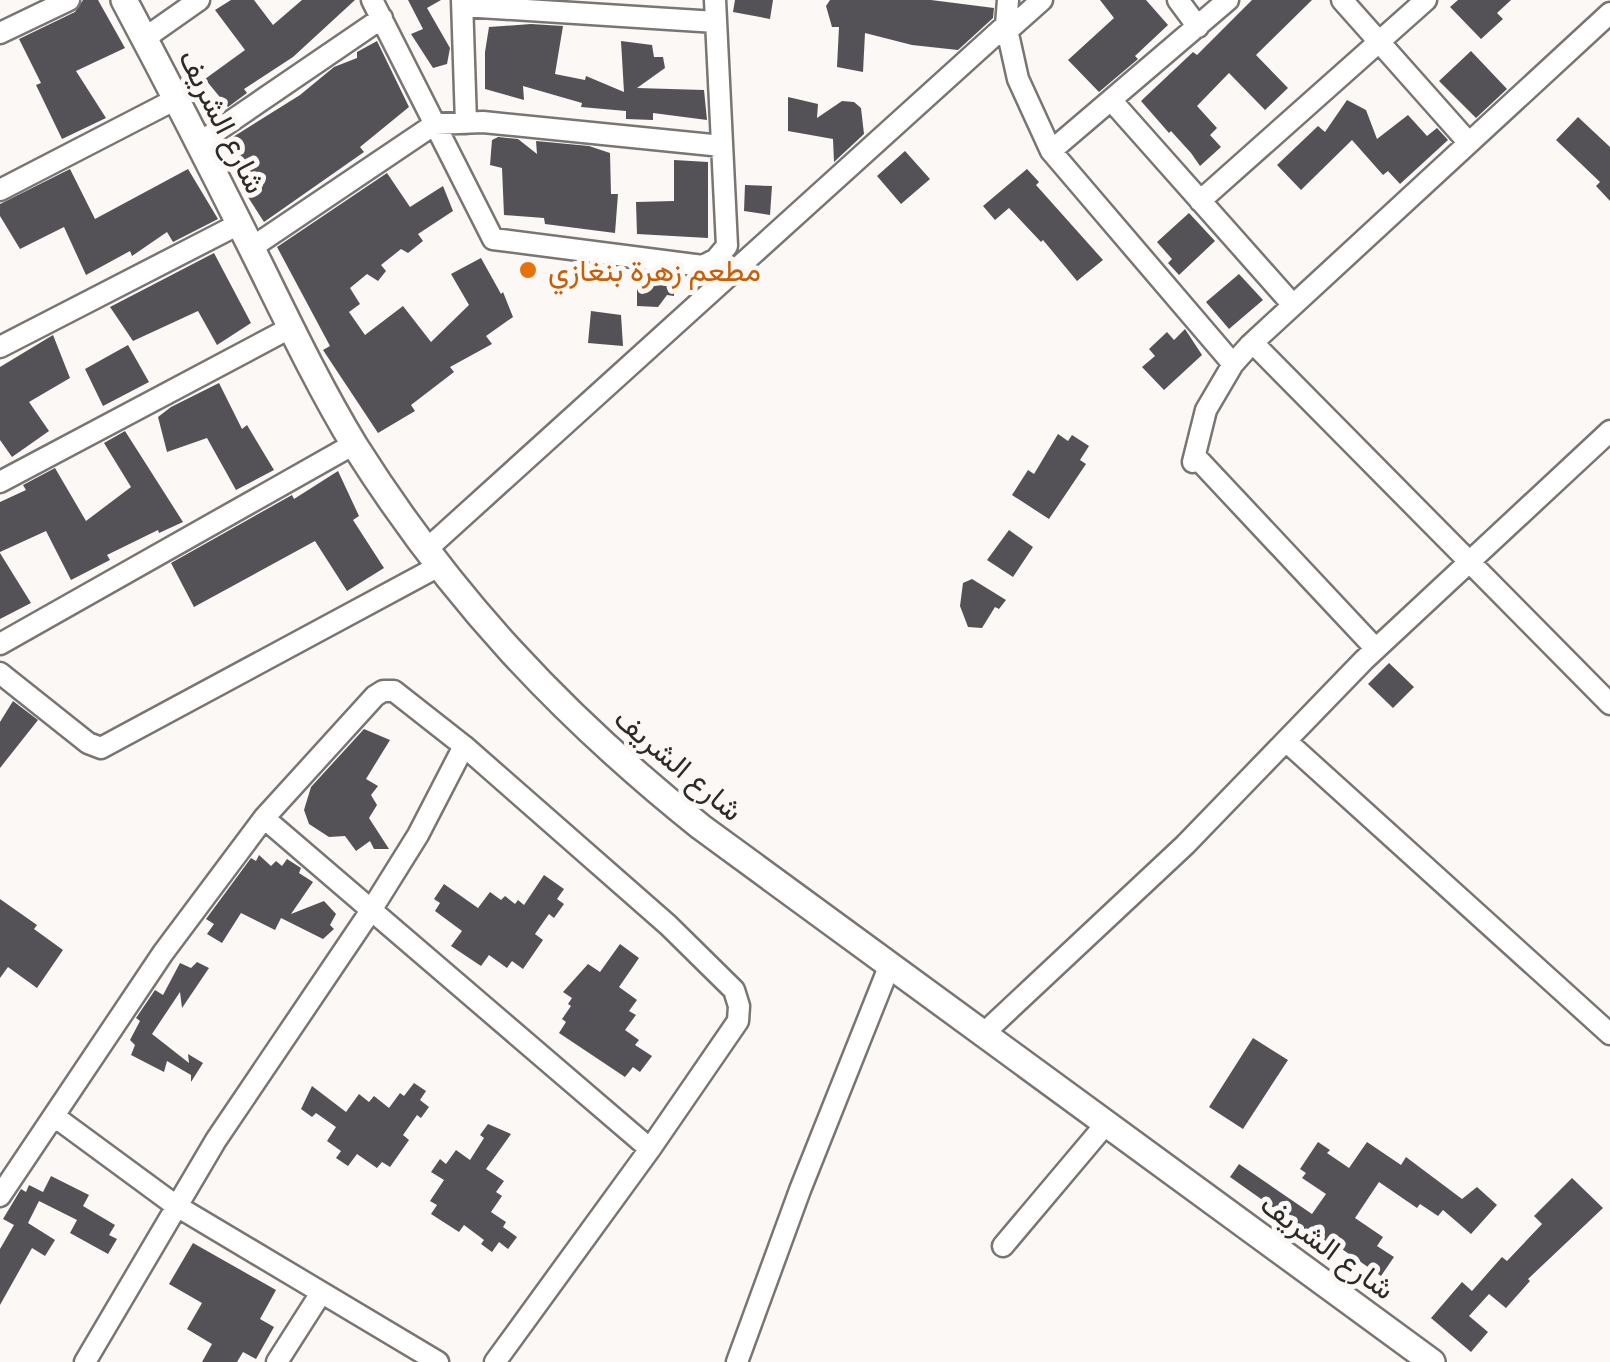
<svg xmlns="http://www.w3.org/2000/svg" width="1610" height="1362" font-family="'Titillium Web',Vazirmatn,sans-serif">
<rect width="100%" height="100%" fill="#fbf8f5"/>
<path fill="#545256" d="M83,0H98L125,48L76,71L106,118L62,139L36,85L41,83L19,39L75,12Z
M231,0H254L273,25L302,0H355L293,57L244,89L247,93L228,107L205,79L245,50L215,10Z
M408,0H441L427,8L450,48L447,64L433,68L411,34L423,29Z
M735,0H773L770,19L733,12Z
M830,0H931L994,8L993,18L958,50L912,45L865,33L863,72L837,67L839,27H832L826,6Z
M1100,0H1146L1168,25L1135,56L1138,59L1099,92L1068,60L1114,18Z
M1252,0H1312L1256,55L1288,88L1265,110L1229,73L1197,106L1217,128L1210,135L1221,147L1200,166L1191,153L1171,131L1169,133L1141,101L1193,52L1197,55Z
M1458,0H1511L1497,13L1503,19L1481,39L1450,7Z
M531,24L563,26L555,74L585,80L586,76L624,92L621,41L652,45L654,57H663L665,68L637,88L704,90L707,120L653,113V120L626,119V111L581,107L582,103L523,86L524,100L485,89V52L489,27Z
M377,41L409,107L360,147L364,152L264,222L246,194L255,187L225,142L300,95L334,67L357,58V52Z
M1471,51L1507,89L1476,118L1439,81Z
M788,97L818,104L817,118L842,101L854,102L861,108L864,134L834,162L833,139L788,131Z
M1347,100L1366,110L1377,139L1408,115L1427,136L1437,128L1448,140L1400,184L1388,171L1383,175L1352,140L1301,190L1277,165L1318,126L1325,132Z
M1578,117L1610,147V201L1596,186L1600,182L1556,140Z
M498,137L518,139L537,154L536,141L589,146L610,153L611,194H618L615,233L545,224L544,218L504,215L502,168L490,165L492,140Z
M905,151L930,179L901,204L877,176Z
M674,160L708,162V238L637,234L636,202L674,201Z
M70,169L95,219L188,169L218,219L173,242L167,232L132,256L130,251L86,275L64,227L20,249L0,216V204Z
M1027,169L1039,182L1036,185L1103,260L1077,281L1043,240L1041,242L1009,208L995,220L983,206Z
M387,173L410,207L443,186L453,211L418,234L423,241L408,253L401,249L381,265L386,271L378,281L367,274L350,288L360,304L349,312L365,335L403,306L431,342L469,305L451,274L481,258L501,294L503,292L513,317L486,336L492,344L450,367L454,372L411,405L415,411L378,433L323,350L330,346L277,247Z
M745,185L772,186L770,215L744,211Z
M1189,213L1215,241L1179,275L1168,263L1172,259L1157,242Z
M214,253L251,323L217,345L198,311L133,341L110,307Z
M637,272L674,279V296L667,295L658,307L637,306Z
M1239,274L1263,300L1229,329L1206,302Z
M591,311L621,315L623,346L588,343Z
M1185,329L1202,355L1164,390L1142,367L1155,356L1149,349L1167,332L1174,340Z
M53,335L70,378L29,402L49,431L12,457L0,440V367Z
M128,345L149,382L103,406L85,369Z
M219,383L242,429L247,425L274,470L236,490L207,438L167,452L158,417L171,407Z
M125,431L183,522L159,533L158,530L107,555L110,560L71,580L46,531L0,552V502L26,490L23,485L55,468L86,521L131,487L104,443Z
M1058,434L1068,441L1072,435L1089,446L1080,460L1086,464L1049,519L1012,495L1028,470L1034,474Z
M338,471L359,516L353,520L384,568L347,591L315,541L194,607L171,563L292,495L294,499Z
M1009,530L1033,547L1013,577L987,560Z
M0,553L31,603L0,619Z
M972,579L1006,600L999,609L995,607L982,628L968,627L960,606L963,583Z
M1389,663L1414,687L1393,708L1368,684Z
M13,701L38,720L0,768V722Z
M364,729L390,740L366,779L378,786L371,795L377,805L369,818L389,849H374L370,841L356,851L345,836L329,837L309,824L304,810L311,787Z
M259,855L271,866L276,861L282,866L287,859L301,868L299,873L313,882L291,914L324,901L336,914L330,925L334,929L323,939L281,918L275,930L241,913L222,943L207,934L214,924L206,919L251,858L256,861Z
M544,875L564,889L557,899L564,904L554,918L549,914L535,934L543,940L523,969L512,961L507,968L489,955L481,966L451,946L462,931L435,911L440,903L434,899L444,884L478,908L490,892L501,900L505,896L515,904L518,900L524,905Z
M0,899L37,925L34,929L63,950L37,988L8,967L0,978Z
M620,944L639,958L619,987L637,1000L629,1011L636,1015L625,1030L639,1040L635,1045L652,1056L640,1072L633,1067L625,1077L559,1033L566,1022L562,1019L571,1006L568,1004L572,998L563,992L588,964L600,972Z
M197,962L209,968L182,1008L180,992L152,1034L189,1063L188,1054L203,1063L191,1082V1075L167,1061L164,1072L131,1055L135,1045L130,1040L140,1021L136,1018L155,990L163,995L180,963L191,968Z
M1253,1038L1288,1060L1243,1129L1209,1107Z
M414,1083L426,1091L420,1100L429,1107L421,1118L417,1115L403,1135L409,1140L390,1167L382,1162L377,1168L357,1154L348,1166L336,1158L341,1151L327,1141L336,1127L316,1113L312,1117L301,1109L312,1086L346,1112L359,1094L369,1102L374,1096L389,1108L400,1093L404,1096Z
M488,1124L511,1134L486,1169L504,1181L496,1192L502,1196L491,1212L506,1222L503,1227L517,1237L508,1249L499,1242L492,1252L481,1244L484,1240L464,1225L459,1232L431,1214L437,1205L430,1201L444,1180L431,1172L440,1159L446,1164L456,1150L470,1160L484,1138L480,1135Z
M1318,1142L1330,1150L1327,1153L1349,1168L1367,1142L1401,1165L1406,1157L1462,1199L1477,1187L1497,1205L1471,1234L1443,1210L1438,1216L1420,1204L1417,1208L1379,1182L1355,1218L1383,1237L1377,1246L1394,1257L1381,1276L1336,1245L1333,1250L1230,1177L1239,1164L1312,1214L1326,1194L1302,1178L1306,1173L1300,1169Z
M51,1176L89,1195L83,1206L115,1225L109,1235L117,1239L108,1254L70,1233L77,1220L39,1201L28,1223L55,1240L45,1256L32,1248L0,1305V1249L14,1225L3,1219L21,1189L26,1192L29,1185L43,1192Z
M1572,1178L1603,1208L1528,1279L1530,1281L1506,1308L1489,1294L1469,1316L1488,1332L1471,1352L1431,1318L1462,1282L1472,1291L1502,1257L1507,1261L1542,1224L1534,1216Z
M193,1243L276,1290L260,1319L274,1327L256,1359L243,1352L237,1362H202L212,1344L187,1329L202,1303L169,1284Z"/>
<g fill="none" stroke-linecap="round" stroke-linejoin="round">
<defs>
<path id="minor" d="M372,0L493,239L703,266L716,259L727,246L715,0
M462,0L466,123
M1008,0L1006,25L1018,79L1051,151L1233,364
M1178,0L1198,27
M1342,0L1469,143
M463,6L716,22
M1007,31L1042,0
M0,33L69,0
M145,38L199,0
M1111,100L1293,305
M199,143L382,18
M1051,151L1228,0
M0,190L178,98
M1200,201L1426,0
M251,248L435,124L483,122L722,146
M1253,343L1610,704
M0,347L239,224
M1195,456L1376,649
M1193,462L1206,410L1233,364L1250,345L1610,13
M0,482L290,328
M427,549L1006,25
M0,644L354,444
M0,673L88,743L101,748L439,566
M1286,741L1610,1034
M264,818L650,1149
M982,1035L1185,845L1364,660L1610,431
M54,1116L175,1205L438,1362
M0,1196L163,953L264,818L375,696L383,691H394L464,746L668,925L734,990L739,1006L738,1021L650,1149L495,1362
M1003,1246L1105,1125
M85,1362L216,1140L370,912L418,835L464,746
M277,1362L321,1293
M737,1362L800,1190L889,967"/>
<path id="major" d="M124,0C172,90 218,180 263,271C292,330 321,390 355,446C451,598 561,715 701,827L1432,1362"/>
</defs>
<use href="#minor" stroke="#787572" stroke-width="25"/>
<use href="#major" stroke="#787572" stroke-width="30"/>
<use href="#minor" stroke="#fff" stroke-width="20"/>
<use href="#major" stroke="#fff" stroke-width="25"/>
</g>
<circle fill="#e8710a" stroke="#fbf8f5" stroke-width="4" cx="528" cy="270" r="10"/>
<g text-anchor="middle" dominant-baseline="central" stroke-width="10" stroke-linejoin="round" paint-order="stroke">
<g font-size="30" fill="#2c2b2a" stroke="#fbf8f5">
<text transform="translate(223 121) rotate(63)">شارع الشريف</text>
<text transform="translate(679 764) rotate(40)">شارع الشريف</text>
<text transform="translate(1328 1246) rotate(36)">شارع الشريف</text>
</g>
<g font-size="30" fill="#c56008" stroke="#fbf8f5" text-anchor="start">
<text x="548" y="270">مطعم زهرة بنغازي</text>
</g>
</g>
</svg>
